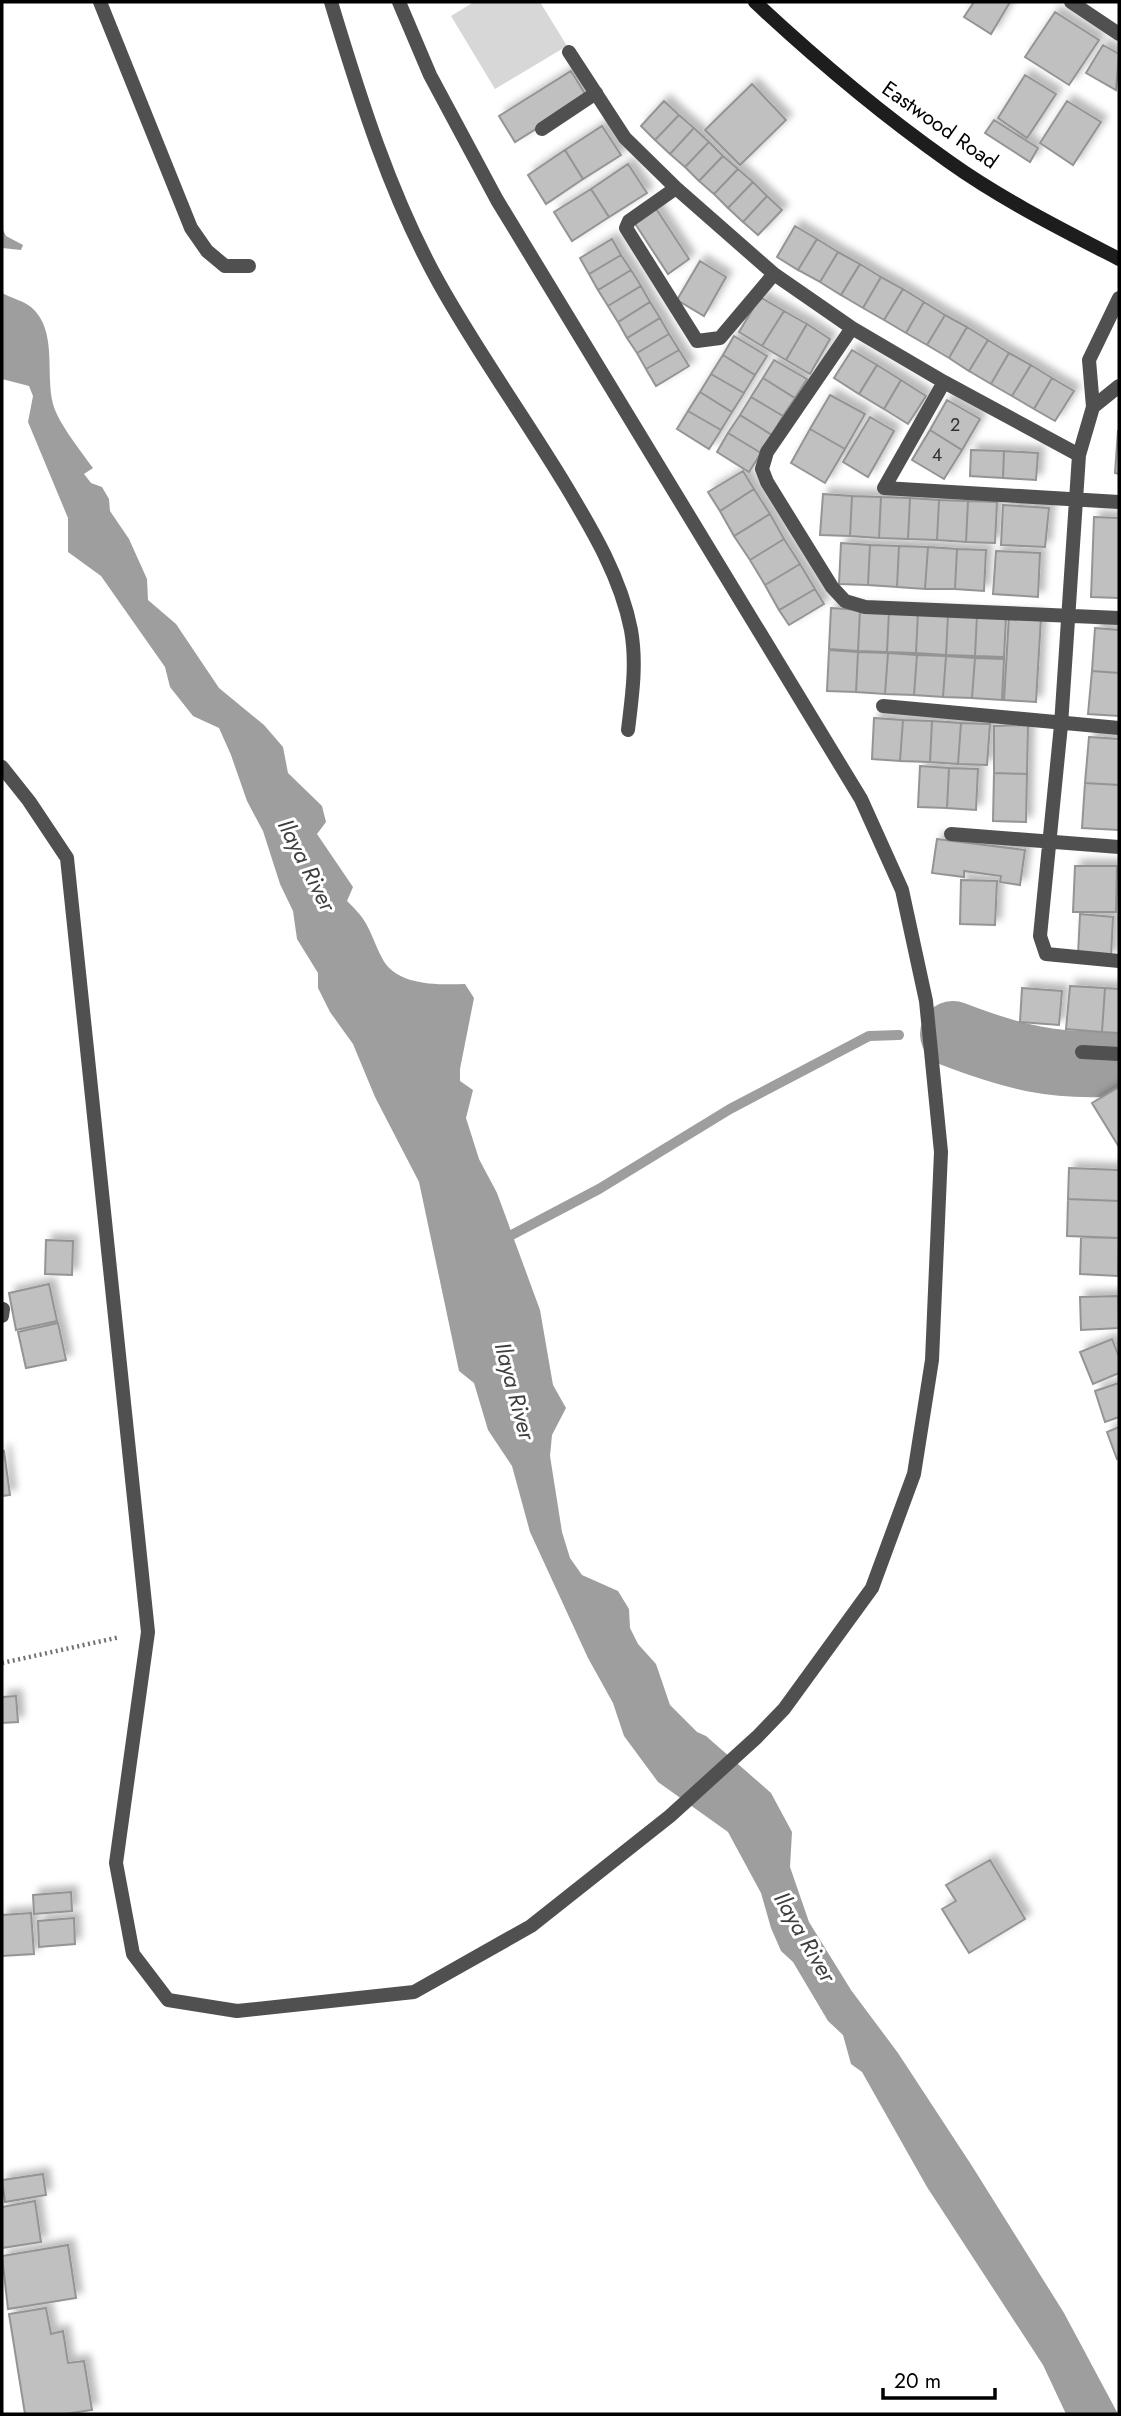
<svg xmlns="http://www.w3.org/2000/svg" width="1121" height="2416" font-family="Jost,sans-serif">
<defs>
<filter id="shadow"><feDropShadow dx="6" dy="-6" stdDeviation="3.5" flood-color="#0004"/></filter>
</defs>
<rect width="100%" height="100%" fill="#fff"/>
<path fill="#d7d7d7" d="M474,2H540L567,46L495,89L451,16Z"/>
<path fill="#9e9e9e" d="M2,228L6,236L23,245L21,250L2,248Z
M2,293C11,298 24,301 31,307C58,330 45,373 53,404C58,423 81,451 93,468L84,474L91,483L102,487L109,499L110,511L129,539L147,579L148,600L176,624L219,688L264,725L283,747L288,773L322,806L326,822L317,834L353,887L347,901C370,923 368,929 381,956C394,986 437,985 465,984L474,998L460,1069V1081L473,1090L466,1118L479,1159L497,1193L540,1310L553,1385L566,1408L552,1435L550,1456L562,1532L570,1558L582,1575L618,1591L629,1609L630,1628L638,1644L656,1664L670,1705L697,1732L706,1736L771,1793L792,1832L790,1867L809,1922L851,1990L898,2053L972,2166L1064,2313L1118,2414H1066L1043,2365L927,2187L862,2072L851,2064L843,2035L828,2021L793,1962L781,1951L771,1928L761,1893L728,1832L658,1782L624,1736L613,1703L588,1658L530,1532L512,1466L488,1430L474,1383L459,1371L419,1182L375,1097L353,1044L330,1012L318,988V973L297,939L293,911L280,884L263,831L247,801L231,755L219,728L193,716L170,687L165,667L101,576L68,552V518L28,422L33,396L29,386L2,379Z"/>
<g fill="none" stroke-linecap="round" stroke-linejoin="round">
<path stroke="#9e9e9e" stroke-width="10" d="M500,1241L599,1189L730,1109L869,1036L899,1035"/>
<path stroke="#9e9e9e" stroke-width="66" d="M953,1034C1013,1057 1055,1068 1119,1063"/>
</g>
<path fill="#c0c0c0" stroke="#949494" stroke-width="2" filter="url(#shadow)" d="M974,2H1010L991,34L964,17Z
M1055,12L1099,40L1069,85L1025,57Z
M1103,45L1119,54L1116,90L1086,73Z
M571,71L587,97L515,142L499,116Z
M1025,75L1056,94L1027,138L998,118Z
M752,84L786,120L740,165L705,130Z
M664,101L679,115L655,140L641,126Z
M1067,101L1101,122L1073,165L1040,143Z
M679,115L694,128L670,154L655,140Z
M994,120L1038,148L1030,162L985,133Z
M602,126L621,155L583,179L565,150Z
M694,128L709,142L685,167L670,154Z
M709,142L723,156L699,181L685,167Z
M565,150L583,179L546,204L528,175Z
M723,156L738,169L714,194L699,181Z
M628,164L647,193L609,217L591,189Z
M738,169L753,182L728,208L714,194Z
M753,182L767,196L743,222L728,208Z
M591,189L609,217L572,241L554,212Z
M767,196L782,210L758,235L743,222Z
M655,207L689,259L668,274L634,222Z
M795,226L817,239L798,270L777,257Z
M612,239L621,255L589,274L580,258Z
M817,239L838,252L820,282L798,270Z
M838,252L860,264L841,295L820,282Z
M621,255L631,270L598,290L589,274Z
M700,261L726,277L704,316L677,300Z
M860,264L881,277L863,308L841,295Z
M631,270L641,286L608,306L598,290Z
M881,277L903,289L884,320L863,308Z
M641,286L650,302L618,322L608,306Z
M903,289L924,302L906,333L884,320Z
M760,297L784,311L762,346L739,332Z
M650,302L660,318L627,338L618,322Z
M924,302L945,315L927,345L906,333Z
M784,311L807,324L786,360L762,346Z
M945,315L967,327L949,358L927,345Z
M660,318L669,334L637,353L627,338Z
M807,324L830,339L810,374L786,360Z
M967,327L988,340L969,371L949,358Z
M669,334L679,350L646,369L637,353Z
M734,336L767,356L755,375L723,355Z
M988,340L1009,353L991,384L969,371Z
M679,350L689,366L656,386L646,369Z
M852,350L877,365L859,394L834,378Z
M1009,353L1031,365L1012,396L991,384Z
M723,355L755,375L744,393L711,374Z
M774,360L807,379L795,398L763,378Z
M877,365L901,380L884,409L859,394Z
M1031,365L1052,378L1034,409L1012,396Z
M711,374L744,393L732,412L700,392Z
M763,378L795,398L783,416L751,397Z
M1052,378L1074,391L1055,421L1034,409Z
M901,380L926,396L908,424L884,409Z
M700,392L732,412L721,430L688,411Z
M830,395L865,414L845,449L810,429Z
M751,397L783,416L772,435L740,415Z
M947,400L980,419L962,450L930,430Z
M688,411L721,430L709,449L677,429Z
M740,415L772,435L761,453L728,433Z
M870,417L894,431L868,477L843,462Z
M810,429L845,449L825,483L791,463Z
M930,430L962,450L944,479L912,460Z
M1118,431H1119V474L1115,473Z
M728,433L761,453L749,472L717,452Z
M971,450L1004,451L1003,478L970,476Z
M1004,451L1038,453L1036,480L1003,478Z
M743,471L754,489L720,511L708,492Z
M754,489L770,514L734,536L720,511Z
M823,494L852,496L850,536L820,535Z
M852,496L881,497L879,538L850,536Z
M881,497L910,498L908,539L879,538Z
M910,498L939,500L937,540L908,539Z
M939,500L968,501L966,542L937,540Z
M968,501L997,502L995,543L966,542Z
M1003,505L1049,508L1045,547L1001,545Z
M770,514L784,539L750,560L734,536Z
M1094,517L1119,518V598L1091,597Z
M784,539L800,564L765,585L750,560Z
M841,543L870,545L868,585L839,584Z
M870,545L899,546L897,587L868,585Z
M899,546L928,547L925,589L897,587Z
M928,547L957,549L955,589H925Z
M957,549L986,550L984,591L955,589Z
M996,551L1040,553L1038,597L993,594Z
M800,564L815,589L779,610L765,585Z
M815,589L824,604L789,625L779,610Z
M831,608L860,610L858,651L829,649Z
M860,610L889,611L887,652L858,651Z
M889,611L918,612L916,653L887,652Z
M918,612L948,614L946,655L916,653Z
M948,614L977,615L975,656L946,655Z
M977,615L1006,617L1004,657L975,656Z
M1009,616L1041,617L1036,702L1004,700Z
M1095,628L1119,630V673L1092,671Z
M829,650L858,652L856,692L827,691Z
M858,652L888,653L885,694L856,692Z
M888,653L917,655L914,695L885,694Z
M917,655L946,656L943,697L914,695Z
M946,656L975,658L972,698L943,697Z
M975,658L1004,659L1002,700L972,698Z
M1092,671L1119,673V716L1088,714Z
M874,718L903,720L900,761L872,759Z
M903,720L932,721L930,762L900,761Z
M932,721L961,723L958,764L930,762Z
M961,723L990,724L987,765L958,764Z
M1028,725L1027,774L994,773V726Z
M1089,737L1119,739V785L1085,783Z
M920,766L949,768L947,808L918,807Z
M949,768L978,769L976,810L947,808Z
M994,773L1027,774L1026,822L993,821Z
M1085,783L1119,785V830L1082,828Z
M937,839L1025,850L1020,885L1000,882L1001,876L964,871V877L932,873Z
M1075,866H1117L1116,912H1073Z
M961,880L997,881L995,925L960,924Z
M1080,914L1113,917L1111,957L1078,955Z
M1070,986L1105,988L1102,1032L1066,1029Z
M1022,988L1062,991L1059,1025L1020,1022Z
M1105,988L1119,989V1033L1102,1032Z
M1119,1087V1147L1092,1103Z
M1069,1168L1119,1170V1201L1068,1199Z
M1068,1199L1119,1201V1238L1067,1236Z
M1081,1237L1119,1238L1118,1276L1080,1274Z
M46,1240L73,1241L72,1275L45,1274Z
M49,1284L57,1321L16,1330L9,1293Z
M1118,1296L1119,1328L1081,1330L1080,1297Z
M58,1323L66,1360L26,1368L18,1332Z
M1112,1339L1119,1357V1373L1093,1384L1080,1352Z
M1119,1383V1417L1105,1422L1095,1391Z
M1119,1427V1458L1117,1459L1107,1432Z
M4,1451L10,1495L2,1496V1452Z
M16,1696L18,1722L2,1723V1697Z
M990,1860L1025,1919L969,1953L942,1909L956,1901L946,1885Z
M71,1892L72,1911L34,1914L33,1895Z
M31,1913L34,1954L2,1956V1915Z
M74,1918L75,1944L39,1947L38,1921Z
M43,2174L46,2195L5,2202L2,2180Z
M35,2201L41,2242L2,2248V2207Z
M68,2245L76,2298L8,2309L2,2256Z
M46,2308L51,2334L63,2331L68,2363L84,2361L92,2410L65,2414H25L9,2314Z"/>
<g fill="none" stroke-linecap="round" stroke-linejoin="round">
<path stroke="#727272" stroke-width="4.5" stroke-dasharray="2 3.5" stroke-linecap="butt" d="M2,1663L120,1637"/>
<path stroke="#505050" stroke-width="14" d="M100,2L191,228L207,251L225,266H249
M331,2C360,98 390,195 439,283C478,353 525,418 566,486C593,531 621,578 631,630C637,664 632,696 628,730
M542,129L596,93
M2,767L29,801L67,858L148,1632L116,1863L133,1954L168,2000L237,2011L414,1992L531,1926L670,1816L757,1737L784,1709L872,1588L914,1474L932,1360L941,1152L926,1001L902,890L861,799L497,200L430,75L399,2
M1082,1052L1119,1054
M2,1316L3,1309"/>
<path stroke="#505050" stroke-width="14" d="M1071,2L1119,34
M569,52L625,138L676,188L774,274L852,328L944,382L1079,455
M676,188L629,221L626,228L697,341L720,338L774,274
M1119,298L1089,360L1093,407L1079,455L1061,725L1040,936L1046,954L1119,961
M852,328L767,452L762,469L767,482L832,587L845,601L865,607L1119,618
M944,382L884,488L1119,502
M1093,407L1119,386
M883,706L1119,728
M951,834L1119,847"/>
<path stroke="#1d1d1d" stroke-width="14" d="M755,2C816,59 880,113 948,161C1001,199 1061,229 1119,259"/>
</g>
<g text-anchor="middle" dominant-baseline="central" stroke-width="6" stroke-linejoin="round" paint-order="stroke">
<g font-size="18" fill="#303030">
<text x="955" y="425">2</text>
<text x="937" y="455">4</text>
</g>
<g font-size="21" fill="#000" stroke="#fff">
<text transform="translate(940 125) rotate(35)">Eastwood Road</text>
</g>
<g font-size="23" font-style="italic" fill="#3f3f3f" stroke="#fff">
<text transform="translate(307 865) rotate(63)">Ilaya River</text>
<text transform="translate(515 1391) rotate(75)">Ilaya River</text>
<text transform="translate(805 1937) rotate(60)">Ilaya River</text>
</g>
</g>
<rect width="1121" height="2416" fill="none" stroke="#000000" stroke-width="7"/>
<path d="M883 2388v10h112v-10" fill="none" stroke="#000000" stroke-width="3.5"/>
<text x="894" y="2388" font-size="21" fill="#000000" stroke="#ffffff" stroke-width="5" paint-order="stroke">20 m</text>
</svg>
